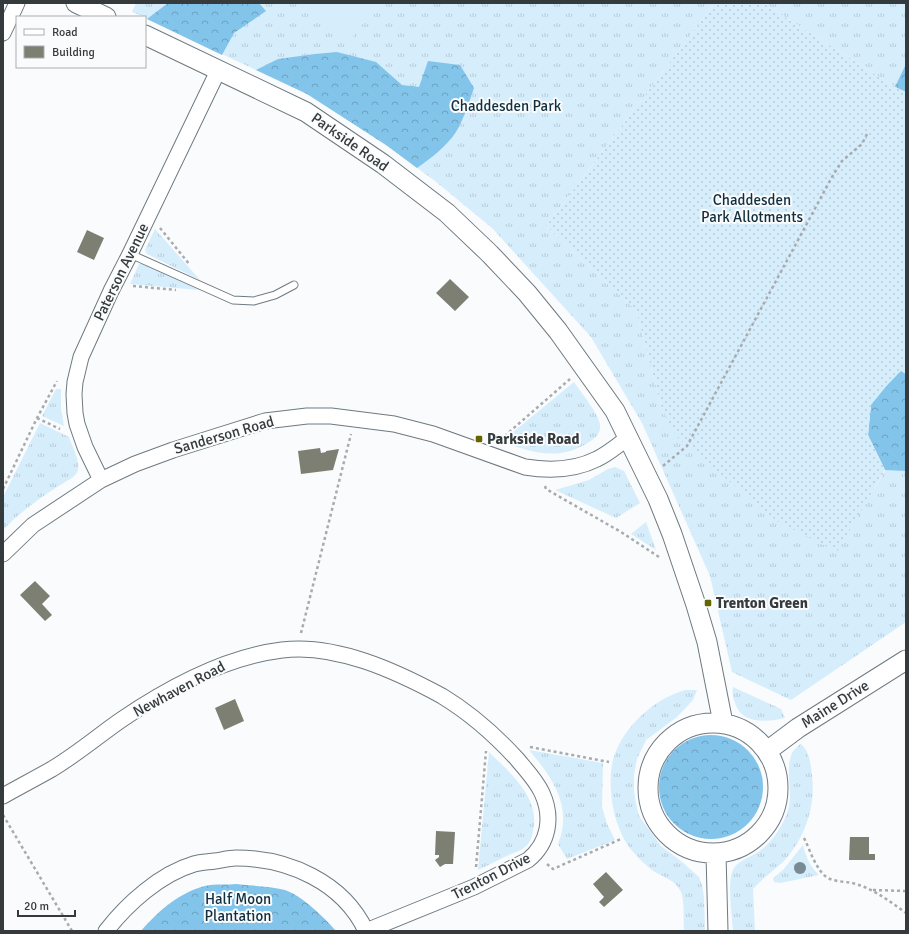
<svg xmlns="http://www.w3.org/2000/svg" width="909" height="934" font-family="Signika,sans-serif">
<defs>
<pattern id="grass-tufts" width="24" height="20" patternUnits="userSpaceOnUse"><rect width="24" height="20" fill="#d6edfc"/><path d="M3 7l-1-3M5 7V3M7 7l1-3M15 17l-1-3M17 17v-4M19 17l1-3" fill="none" stroke="#b8ccd9"/></pattern>
<pattern id="forest-crowns" width="20" height="18" patternUnits="userSpaceOnUse"><rect width="20" height="18" fill="#83c4eb"/><path d="M2 6a3 3 0 1 1 6 0M12 15a3 3 0 1 1 6 0" fill="none" stroke="#6ca0c0"/></pattern>
<pattern id="garden-dots" width="8" height="8" patternUnits="userSpaceOnUse"><rect width="8" height="8" fill="#d6edfc"/><path d="M2 2h.1M6 6h.1" fill="none" stroke="#b8ccd9" stroke-width="1.8" stroke-linecap="round"/></pattern>
</defs>
<rect width="100%" height="100%" fill="#f9fbfd"/>
<path fill="url(#grass-tufts)" d="M136,3H715L546,226L636,310L662,409L836,551L885,471L906,374V622L791,700L732,672L710,576L642,423L591,337L492,228L435,181L386,145L307,94L145,18V17L132,12Z
M763,3H906V92L895,87Z
M155,229L200,280L147,254L145,250Z
M139,264H146L199,290L130,284Z
M574,382C582,394 597,411 600,424C601,433 596,438 589,442C559,462 532,452 501,442Z
M56,389H61V409L64,426L42,416Z
M40,423L69,437C72,446 80,460 78,470C76,477 68,480 62,484C41,497 20,512 3,530V497Z
M615,467L624,471L640,503L616,518L555,490L589,480L608,469Z
M646,522L656,550L631,534Z
M733,687L781,709L785,718C768,722 742,725 735,703C733,698 732,693 733,687Z
M685,690H697L693,700L677,717L646,740L637,759L634,775V791L636,804L639,816L661,846L681,861L699,877L702,885L704,897L705,931H684C683,919 685,903 681,892C676,880 662,877 652,870C643,863 633,853 627,844C619,832 614,815 612,801C611,791 610,781 611,771C615,733 651,700 685,690Z
M801,744C809,751 811,764 812,775C816,806 805,839 783,862C773,871 762,879 753,889L755,931H733C732,916 727,882 733,870C737,861 751,857 758,852C772,843 783,826 788,810C794,793 783,765 794,750C796,748 799,745 801,744Z
M529,750L603,763L602,807L607,824L615,840L567,859L558,844C573,807 553,778 529,750Z
M489,752C510,773 541,798 533,831C532,837 530,843 525,847C522,850 516,852 511,854C500,859 489,865 478,870Z
M803,845C806,858 810,866 819,875L780,883L774,882L773,878L783,870Z"/>
<path fill="url(#forest-crowns)" d="M168,3H259L266,11L234,33L222,55L147,19Z
M337,52L376,62L402,85L419,87L428,61L460,65L474,88C469,102 464,119 456,132C446,147 431,158 417,168L386,145L307,94L256,70L278,59L315,54Z
M906,64V92L895,87Z
M901,370L906,374V471L885,470L868,435L871,404L887,385Z
M659 787a52 52 0 1 1 104 0a52 52 0 1 1-104 0Z
M236,884C252,886 270,886 285,890C301,895 325,918 336,931H141C159,910 182,890 210,885C219,884 227,885 236,884Z"/>
<path fill="url(#garden-dots)" d="M715,3H763L895,87L906,92V374L901,371L887,385L871,405L868,435L885,470L837,552L777,521L687,446L676,436L662,409L636,310L546,226Z"/>
<path fill="#d6edfc" d="M302,3H378L352,38Z"/>
<path fill="#7e7f73" d="M87,230L104,238L94,260L77,252Z
M450,279L469,297L455,311L436,293Z
M320,448L321,453L326,452V451L339,449L333,470L301,474L298,451Z
M35,581L50,596L42,604L52,615L45,621L20,595Z
M235,699L244,721L224,730L215,708Z
M436,831L455,832L453,864H445L440,867L435,860L439,857V855H435Z
M850,837H869V854H875V860H849Z
M606,872L623,890L604,907L599,902L604,897L593,884Z"/>
<g fill="none" stroke-linecap="round" stroke-linejoin="round">
<defs>
<path id="service" d="M130,254L233,300L254,301L275,295L294,285"/>
<path id="minor" d="M3,33L17,3
M101,480L85,447L77,424L75,413L74,394L75,382L81,357L111,291L130,254L218,71
M3,554L33,525L101,480L135,464L173,450L265,421L307,416H331L394,424L433,434L525,467C549,471 575,470 597,459C608,454 618,445 628,438
M3,796C19,787 36,778 52,769C77,754 98,736 121,720C168,688 225,657 282,650C335,643 396,671 442,696C470,713 495,735 517,759C526,770 536,780 542,793C553,817 549,843 528,860L474,887L366,931
M106,931C127,904 160,874 194,864C201,862 208,862 215,861C222,860 229,858 236,858C288,858 343,882 366,931"/>
<path id="tertiary" d="M76,3L106,17
M145,35L306,112L383,164L447,213L490,254L527,293L558,331L615,411L658,499L672,534L696,605L707,642L723,723
M648 788a65 65 0 1 1 130 0a65 65 0 1 1-130 0Z
M767,751L798,728L906,660
M716,854L718,931"/>
</defs>
<use href="#service" stroke="#6e7a81" stroke-width="9"/>
<use href="#minor" stroke="#6e7a81" stroke-width="17"/>
<use href="#tertiary" stroke="#6e7a81" stroke-width="21"/>
<path stroke="#a8abae" stroke-width="2.5" stroke-dasharray="3 3" stroke-linecap="butt" d="M160,228L190,265
M133,286L176,290
M37,418L60,429
M500,440L570,379
M663,466L687,446L832,177L842,161L862,144L868,132
M545,486L546,489L621,532L659,557
M3,489L37,418L57,381
M301,633L351,434
M530,747L609,762
M3,815L72,931
M804,838C810,850 814,864 823,874C830,882 842,881 852,883C873,888 889,901 906,913
M547,864L553,869L621,839
M476,867L486,751
M873,890L906,891"/>
<use href="#service" stroke="#fff" stroke-width="7"/>
<use href="#minor" stroke="#fff" stroke-width="15"/>
<use href="#tertiary" stroke="#fff" stroke-width="19"/>
</g>
<circle fill="#798a94" cx="800" cy="868" r="6"/>
<g fill="#656500" stroke="#f9fbfd" stroke-width="1.5">
<rect x="475" y="435" width="8" height="8" rx="2"/>
<rect x="704" y="599" width="8" height="8" rx="2"/>
</g>
<g text-anchor="middle" dominant-baseline="central" stroke-width="4" stroke-linejoin="round" paint-order="stroke">
<g font-size="15" fill="#102e3e" stroke="#f9fbfd">
<text x="506" y="106">Chaddesden Park</text>
<text x="752" y="200">Chaddesden<tspan x="752" dy="17">Park Allotments</tspan></text>
<text x="238" y="899">Half Moon<tspan x="238" dy="17">Plantation</tspan></text>
</g>
<g font-size="15" fill="#353a3d" stroke="#f9fbfd">
<text transform="translate(350 142) rotate(35)">Parkside Road</text>
<text transform="translate(121 272) rotate(-64)">Paterson Avenue</text>
<text transform="translate(224 435) rotate(-16)">Sanderson Road</text>
<text transform="translate(179 689) rotate(-28)">Newhaven Road</text>
<text transform="translate(835 704) rotate(-32)">Maine Drive</text>
<text transform="translate(491 876) rotate(-27)">Trenton Drive</text>
</g>
<g font-size="15" font-weight="bold" fill="#353a3d" stroke="#f9fbfd" text-anchor="start">
<text x="487" y="439">Parkside Road</text>
<text x="716" y="603">Trenton Green</text>
</g>
</g>
<rect width="909" height="934" fill="none" stroke="#353a3d" stroke-width="8"/>
<rect x="16" y="16" width="130" height="52" fill="#f9fbfd" stroke="#abaeb0"/>
<rect x="24" y="29" width="20" height="6" fill="#ffffff" stroke="#abaeb0"/>
<text x="52" y="36" font-size="12" fill="#353a3d">Road</text>
<rect x="24" y="46" width="20" height="12" fill="#7e7f73" stroke="#abaeb0"/>
<text x="52" y="56" font-size="12" fill="#353a3d">Building</text>
<path d="M18 910v6h57v-6" fill="none" stroke="#353a3d" stroke-width="2"/>
<text x="24" y="910" font-size="12" fill="#353a3d" stroke="#f9fbfd" stroke-width="3" paint-order="stroke">20 m</text>
</svg>
